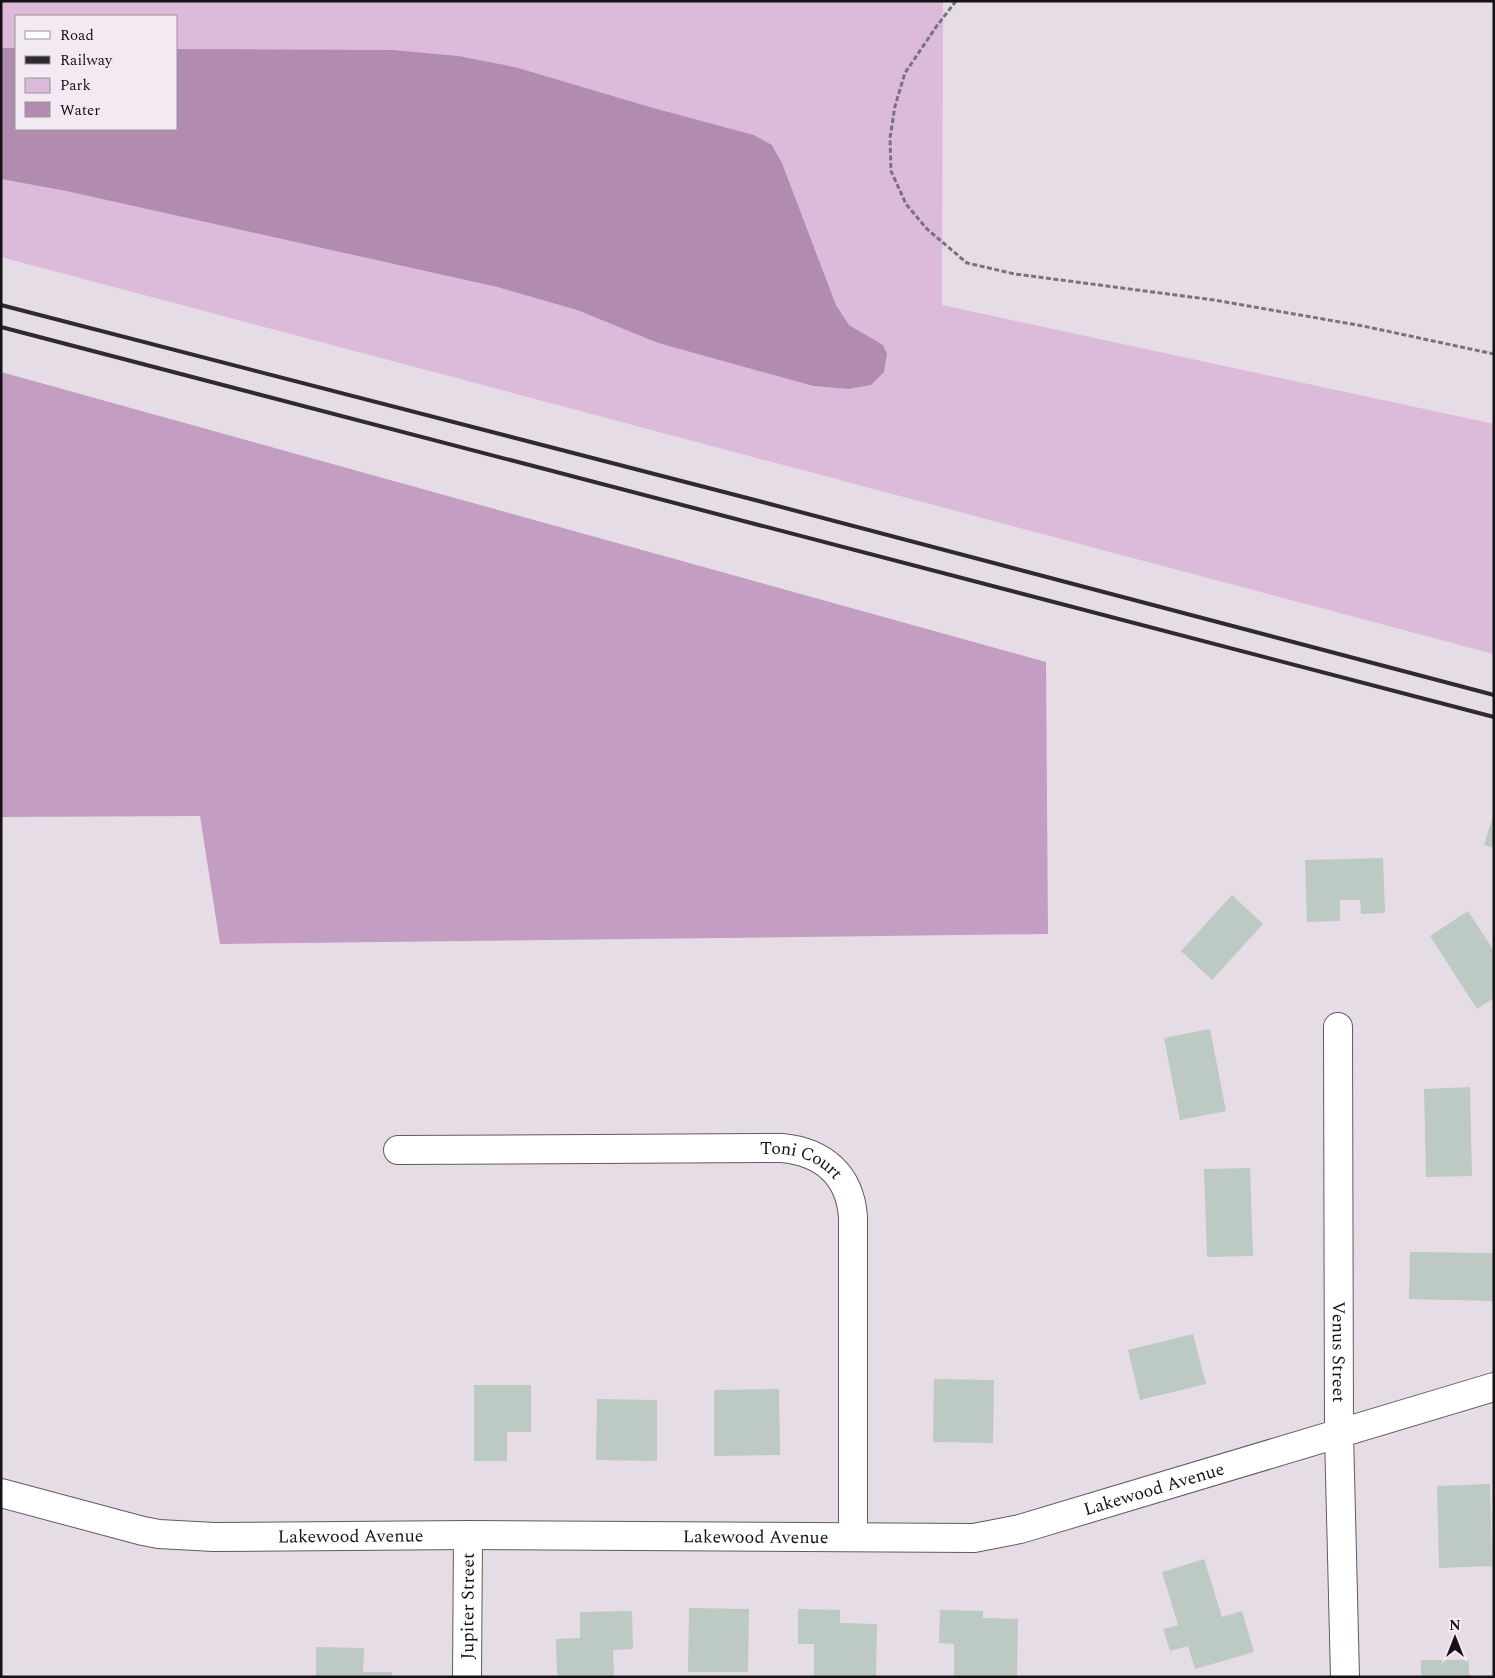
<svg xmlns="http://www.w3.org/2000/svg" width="1495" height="1678" font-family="Spectral,serif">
<rect width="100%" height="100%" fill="#e6dce5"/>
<path fill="#dbbada" d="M1,1H943L942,305L1494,424V654L1,257V179L66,191L497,287L577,310L658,343L813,386L849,389L871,385L865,334L849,325L836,305L782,163L772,145L754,135L650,107L515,67L459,56L394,50L176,49V16H16V48H1Z"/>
<path fill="#c49dc3" d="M1,372L1046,662L1048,934L220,944L200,816L1,817Z"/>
<path fill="#b28bb1" d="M1,48H16V129H176V49L394,50L459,56L515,67L650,107L754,135L772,145L782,163L836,305L849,325L883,345L887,354L884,372L871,385L849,389L813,386L658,343L577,310L497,287L66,191L1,179Z"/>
<path fill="#bdc9c3" d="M1493,816H1494V848L1484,845Z
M1383,858L1385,913L1361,914L1360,900H1340V921L1307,922L1305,860Z
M1232,895L1263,924L1212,980L1181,951Z
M1468,911L1494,951V998L1477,1009L1430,936Z
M1210,1029L1226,1111L1180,1120L1164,1038Z
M1470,1087L1472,1176L1426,1177L1424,1089Z
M1250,1168L1253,1256L1207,1257L1204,1169Z
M1410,1252L1494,1253V1301L1409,1299Z
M1193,1334L1206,1384L1140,1400L1128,1350Z
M934,1379L994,1380L993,1443L933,1442Z
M474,1385H531V1432H507V1461H474Z
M779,1389L780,1455L714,1456V1390Z
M597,1399L657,1400V1461L596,1460Z
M1490,1484L1492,1566L1439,1568L1437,1486Z
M1204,1559L1222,1617L1242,1611L1254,1652L1195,1669L1188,1646L1170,1651L1163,1629L1178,1625L1162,1572Z
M689,1608L749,1609L748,1672H688Z
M798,1609L840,1610V1623L877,1624L876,1677H814V1644H798Z
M940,1610L983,1611V1618L1018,1619L1017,1677H954V1644L939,1643Z
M632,1611L633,1649L613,1650L614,1677H557L556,1639L580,1638V1612Z
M316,1647L364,1648L363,1672H392V1677H316Z
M1421,1660H1469V1677H1421Z"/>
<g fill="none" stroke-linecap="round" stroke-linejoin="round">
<defs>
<g id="street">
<path id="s1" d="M1338,1027L1339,1434L1345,1677"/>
<path id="s2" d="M398,1150L782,1148C823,1152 850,1175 853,1217V1537"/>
<path id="s3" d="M1,1493L143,1531L159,1534L214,1537L468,1535L974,1538L1020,1529L1494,1387"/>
<path id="s4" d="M467,1677L468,1535"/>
</g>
</defs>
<use href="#street" stroke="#625a62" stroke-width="30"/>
<path stroke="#797379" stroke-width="3" stroke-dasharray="5 2.5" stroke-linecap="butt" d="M956,1L936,27L905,73L895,106L890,138L891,171L906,204L927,229L967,263L1015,274L1214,300L1363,326L1494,354"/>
<use href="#street" stroke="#fff" stroke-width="28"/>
<path stroke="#2e2a2e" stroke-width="4" d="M1,305L751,499L1494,695
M1,327L1494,717"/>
</g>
<g text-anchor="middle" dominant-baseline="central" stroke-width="5" stroke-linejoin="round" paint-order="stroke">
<g font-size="18" fill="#151215" stroke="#f3e9f3">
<text stroke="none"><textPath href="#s2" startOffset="406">Toni Court</textPath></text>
<text stroke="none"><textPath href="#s1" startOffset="325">Venus Street</textPath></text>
<text stroke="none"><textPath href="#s3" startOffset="1165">Lakewood Avenue</textPath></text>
<text stroke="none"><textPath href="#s3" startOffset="355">Lakewood Avenue</textPath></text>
<text stroke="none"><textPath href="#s3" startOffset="760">Lakewood Avenue</textPath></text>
<text stroke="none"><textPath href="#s4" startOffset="71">Jupiter Street</textPath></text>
</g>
</g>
<rect width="1495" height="1678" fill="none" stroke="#151215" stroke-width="5"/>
<rect x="15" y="15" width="162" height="115" fill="#f3e9f3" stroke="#9a939a"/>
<rect x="25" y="31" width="25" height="8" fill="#ffffff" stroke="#9a939a"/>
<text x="60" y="40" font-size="15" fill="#151215">Road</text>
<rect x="25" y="56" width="25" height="8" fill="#2e2a2e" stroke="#9a939a"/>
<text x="60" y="65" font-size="15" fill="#151215">Railway</text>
<rect x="25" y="78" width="25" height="15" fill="#dbbada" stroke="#9a939a"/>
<text x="60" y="90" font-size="15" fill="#151215">Park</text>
<rect x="25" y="102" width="25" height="15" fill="#b28bb1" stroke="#9a939a"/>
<text x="60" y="115" font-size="15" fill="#151215">Water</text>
<g transform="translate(1455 1638)" stroke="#f3e9f3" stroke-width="4" paint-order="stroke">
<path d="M0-4L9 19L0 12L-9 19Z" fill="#151215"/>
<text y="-8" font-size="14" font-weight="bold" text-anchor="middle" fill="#151215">N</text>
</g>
</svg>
